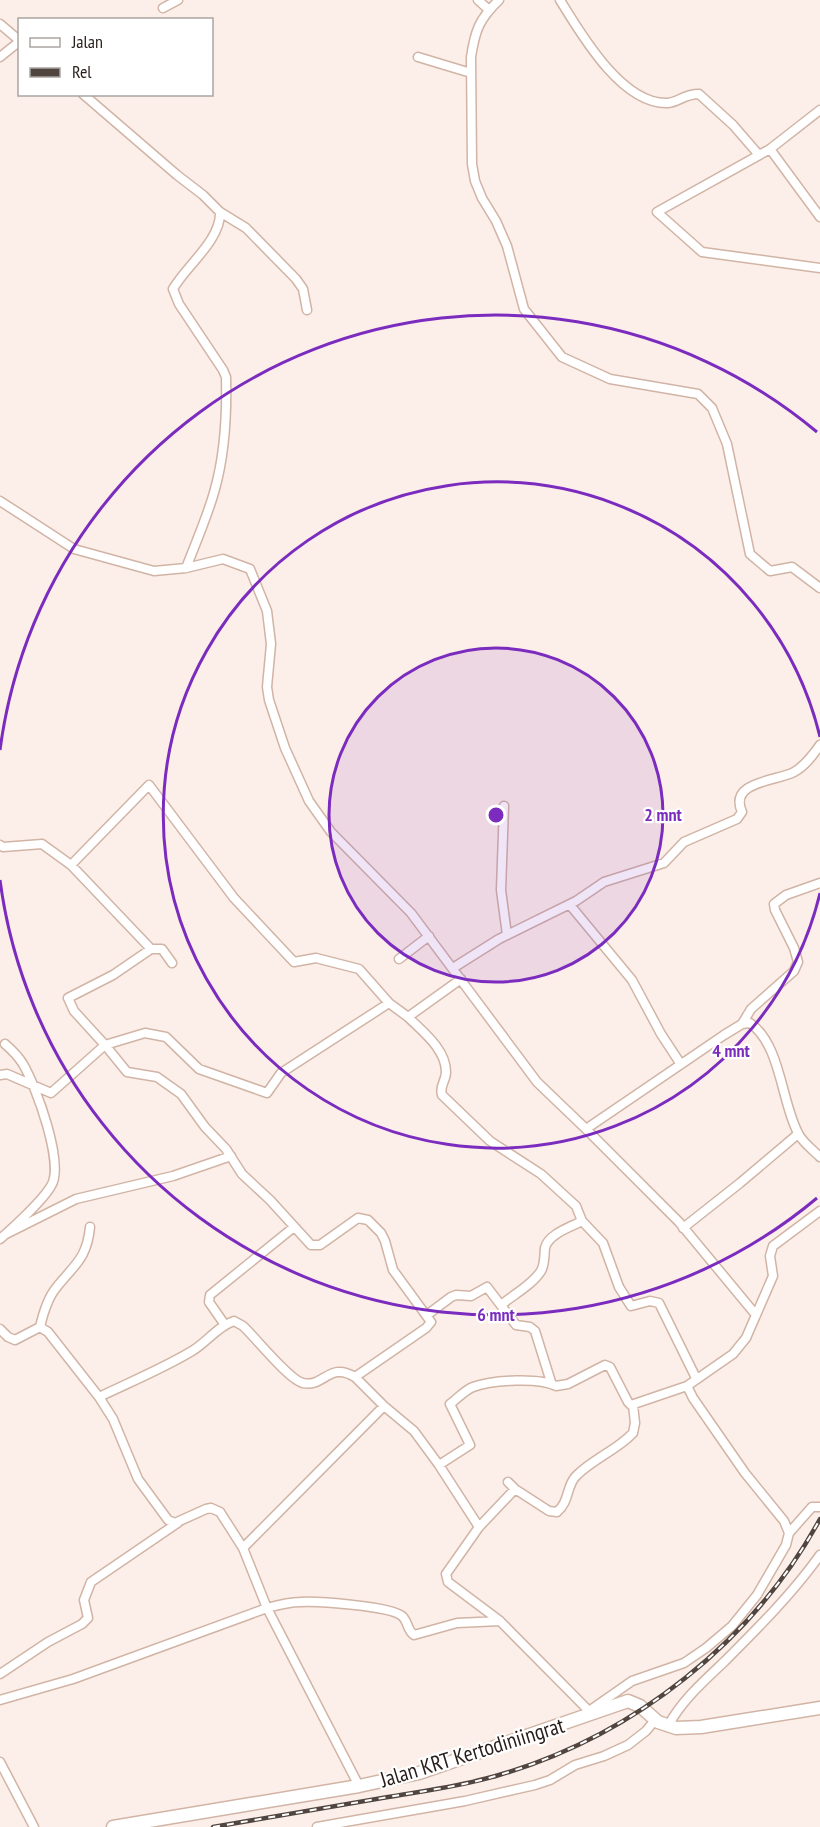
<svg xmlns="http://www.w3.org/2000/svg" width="820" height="1827" font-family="'PT Sans Narrow',sans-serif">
<rect width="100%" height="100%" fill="#fcefe9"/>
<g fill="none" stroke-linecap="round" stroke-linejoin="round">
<defs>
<path id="street" d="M478,0L489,10
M499,0C479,19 475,31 471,57L472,164L475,181L482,198L496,221L507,246L524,309L562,357L610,379L698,394L712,408L727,444L750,554L770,571L792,567L820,588
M560,0C581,34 622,105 668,103C679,102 684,94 699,94L733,125L759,155
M163,8L178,0
M0,24L20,41
M0,57L20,41
M418,57L471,73
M83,94L177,175L203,195L220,212L246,228L296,279L303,289L307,310
M770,149L820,110
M820,217L770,149L657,212L702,252L820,268
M0,501L74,549L154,571L186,568L223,559L250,569L267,611L271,644L267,687L269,700L285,748L309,801L331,832L411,913L537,1082L586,1129L679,1222L756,1315
M186,568C196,542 208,515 215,489C225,453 227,414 226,377L223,370L179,304L173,289C186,266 221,240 220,212
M504,806L501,890L507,935
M0,845L3,847L42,844L71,865
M570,905L632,980L661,1034L680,1063
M151,949L71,865L149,785L234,898L294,962L316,958L359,969L389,1003
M399,959L429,936
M172,963L162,949H151L113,975L68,998L74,1011L105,1045L145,1033L166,1037L199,1069L267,1093L281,1073L389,1003L408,1017
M453,968L499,939L576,901L604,882L664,863L684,842L737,819L742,812C728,781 778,781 794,772C805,766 813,755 820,745
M461,979L408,1017C422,1031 446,1049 446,1072C446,1081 439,1086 442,1095L490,1141L541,1174L576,1206L582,1221L603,1243L619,1287L631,1306L650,1301L659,1303L696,1378
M742,1024L751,1009L794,971L798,962L794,948L775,910L774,904L786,895L820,883
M0,1075L7,1074L51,1093L105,1045L127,1072L157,1077L181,1094L205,1127L226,1149L242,1174L270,1200L311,1245H320L358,1218L368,1220L381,1233L385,1241L393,1270L431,1322L426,1328L355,1377
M586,1129L724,1035L742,1024L750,1023C781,1045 781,1101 798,1133C802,1142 813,1150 820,1157
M683,1228L740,1183L798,1134
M6,1234L76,1199L173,1176L231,1156
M0,1239C13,1228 43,1200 51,1186C65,1165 36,1086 23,1064C18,1056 12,1050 5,1044
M501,1305C513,1295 532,1285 541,1271C545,1264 544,1257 545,1248C548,1234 571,1227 582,1221
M427,1315L451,1297L456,1295L471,1296L487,1287L516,1325L530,1327L535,1331L551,1382
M225,1325L209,1302L210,1295L294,1227
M40,1327C43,1314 47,1299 56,1288C74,1265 87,1259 90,1227
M0,1329L8,1337L15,1340L40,1327L48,1332L99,1397L113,1419L138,1479L168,1520L175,1523L206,1509L211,1508L220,1512L243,1548L267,1608L359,1786
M99,1397C130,1382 162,1369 192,1351C206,1343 218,1326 234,1321L243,1326C256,1338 289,1380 303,1383C324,1388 329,1361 355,1377L384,1406L414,1431L439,1465L479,1527
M439,1465L470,1445L450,1404C457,1399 465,1390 473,1387C492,1380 539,1377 556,1386L568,1384L605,1365L610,1367L628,1402L631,1405L687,1386
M508,1482L515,1489
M789,1533L784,1521L745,1473L693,1398L687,1386L733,1354L746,1338L773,1276L770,1256L773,1246L820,1211
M243,1548L384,1406
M0,1674L48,1642L82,1624L88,1618L84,1600L91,1582L179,1522
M0,1700L73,1679L267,1608C278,1605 289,1602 300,1602C317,1601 390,1606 402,1616C408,1621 407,1630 414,1635L457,1623L500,1621
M589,1711L632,1681L684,1663L706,1648L732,1626L757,1595L786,1545L789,1533L812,1507H820
M592,1714L500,1621L448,1582L446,1574L479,1527L515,1489L549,1511L557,1512C570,1501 566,1486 576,1476C593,1459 617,1450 633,1433L635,1423L633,1405
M668,1726C682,1700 704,1681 725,1661C758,1628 793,1593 820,1555
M0,1762L34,1827
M317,1827L465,1801L535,1785L550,1780L575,1765L604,1756L628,1745L646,1731L655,1720"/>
<path id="primary" d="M113,1827L359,1786L419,1773L628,1701L640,1706L658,1722L676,1728L701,1727L820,1708"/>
</defs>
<use href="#street" stroke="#d1b4a5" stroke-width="11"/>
<use href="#primary" stroke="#d1b4a5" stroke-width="15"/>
<use href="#street" stroke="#fff" stroke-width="8"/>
<use href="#primary" stroke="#fff" stroke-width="12"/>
<defs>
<path id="rail" d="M213,1827C272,1817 330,1807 388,1797C424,1791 463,1786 499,1775C633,1736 753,1642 820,1519"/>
</defs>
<use href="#rail" stroke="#50453f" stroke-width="4.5"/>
<use href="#rail" stroke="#fff" stroke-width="2" stroke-dasharray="7" stroke-linecap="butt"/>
</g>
<circle cx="496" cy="815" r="167" fill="#7b2cbf" fill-opacity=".12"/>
<g fill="none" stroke="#7b2cbf" stroke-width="3">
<circle cx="496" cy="815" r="167"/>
<path d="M820 893A333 333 0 1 1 820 737"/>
<path d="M817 1198A500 500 0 0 1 0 880M0 750A500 500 0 0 1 817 432"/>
</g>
<g text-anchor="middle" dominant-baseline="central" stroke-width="4.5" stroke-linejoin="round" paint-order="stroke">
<g font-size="22" fill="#281d18" stroke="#fff">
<text transform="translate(472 1752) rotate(-17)">Jalan KRT Kertodiniingrat</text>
</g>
</g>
<circle cx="496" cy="815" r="9" fill="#7b2cbf" stroke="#fff" stroke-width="3"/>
<g font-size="18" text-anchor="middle" font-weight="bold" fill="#7b2cbf" stroke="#fff" stroke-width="4.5" stroke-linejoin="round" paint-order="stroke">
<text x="663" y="821">2 mnt</text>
<text x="731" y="1057">4 mnt</text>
<text x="496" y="1321">6 mnt</text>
</g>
<rect x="18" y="18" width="195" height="78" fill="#ffffff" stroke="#a9a5a3" stroke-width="1.5"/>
<rect x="30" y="38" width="30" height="9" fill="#ffffff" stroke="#a9a5a3" stroke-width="1.5"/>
<text x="72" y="48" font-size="18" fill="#281d18">Jalan</text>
<rect x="30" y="68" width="30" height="9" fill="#50453f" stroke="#a9a5a3" stroke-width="1.5"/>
<text x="72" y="78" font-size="18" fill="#281d18">Rel</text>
</svg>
